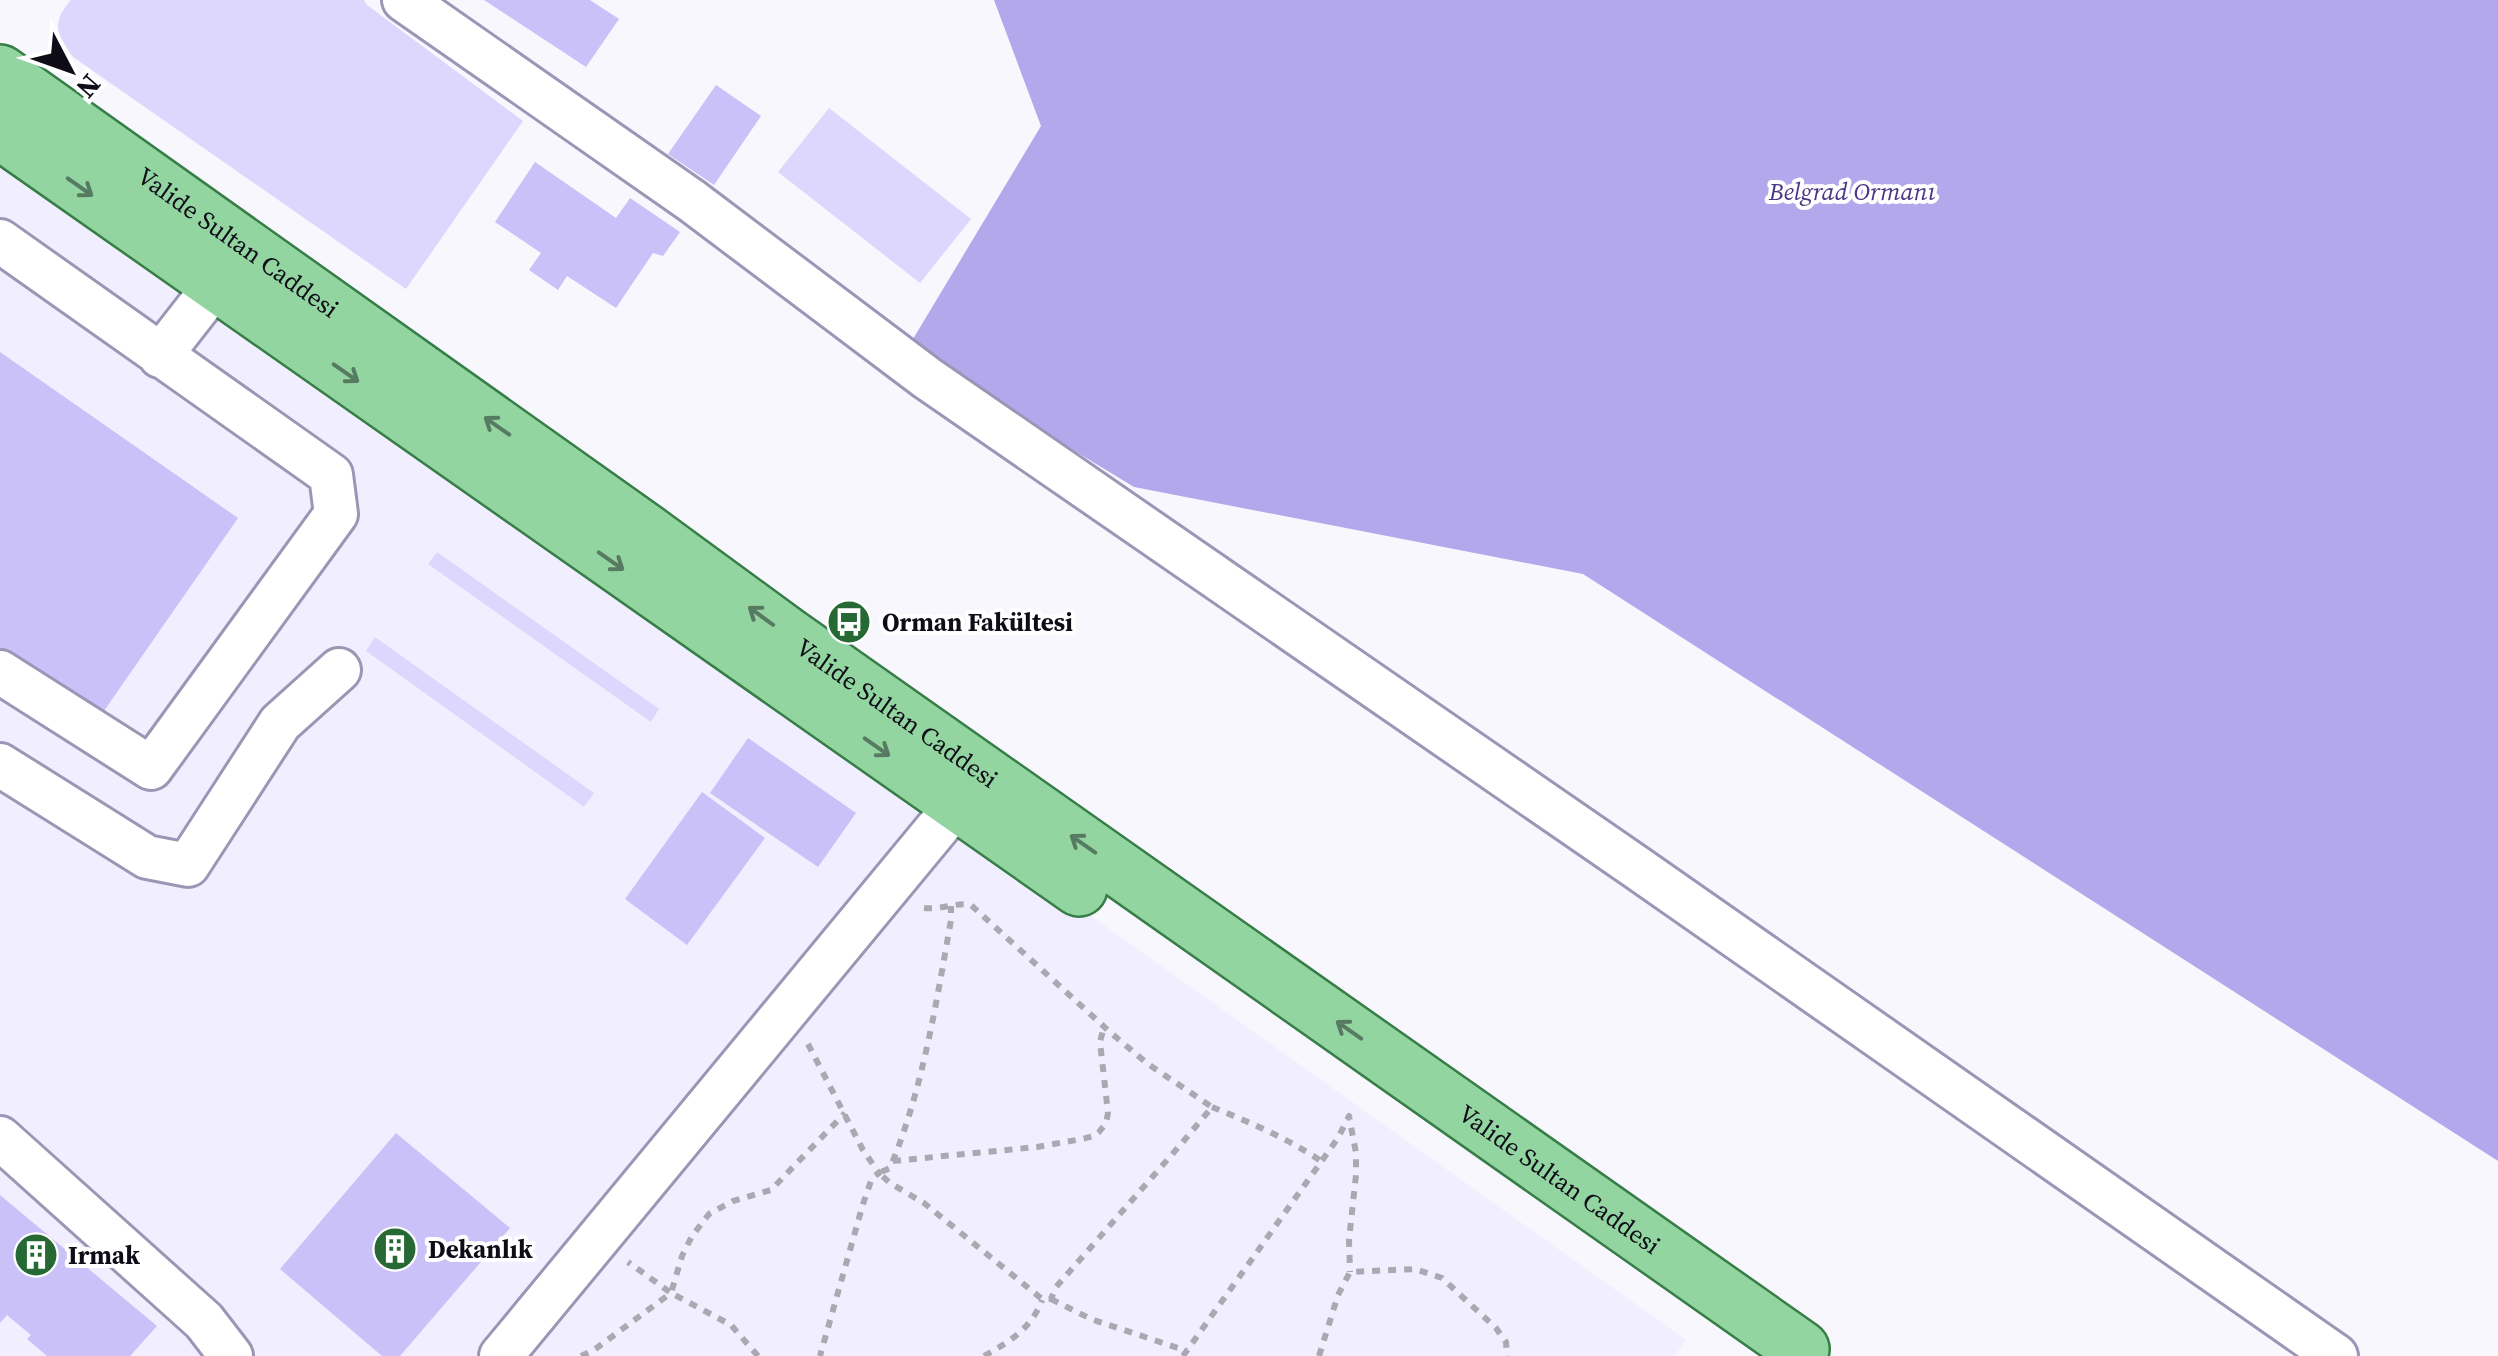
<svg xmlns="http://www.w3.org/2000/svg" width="2498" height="1356" font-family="'Source Serif 4',serif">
<rect width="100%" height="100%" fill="#f8f7fe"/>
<path fill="#f1efff" d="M0,165L961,823L1686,1340L1675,1356H0Z"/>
<path fill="#ddd7fd" d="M71,0H364L367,5L523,121L406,289L73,57C56,34 51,23 71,0Z
M829,108L971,219L920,283L778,172Z
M437,552L659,709L651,722L428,564Z
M375,637L594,793L584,807L366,651Z"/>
<path fill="#b3a8eb" d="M994,0H2498V1161L1583,574L1134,487L907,349L1041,126Z"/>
<path fill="#c9c1f8" d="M484,0H590L619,19L586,67Z
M716,85L761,116L714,185L668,154Z
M535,162L616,218L630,198L680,232L663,256L653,253L616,308L567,276L558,290L529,270L541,253L495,222Z
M0,352L238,518L97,721L0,654Z
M748,738L856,813L818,867L710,793Z
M702,792L765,838L687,945L625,899Z
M396,1133L510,1228L400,1356H382L280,1269Z
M0,1195L157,1326L130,1356H47L27,1339L31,1335L7,1315L0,1323Z"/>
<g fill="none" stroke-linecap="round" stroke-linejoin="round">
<defs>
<path id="minor" d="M404,0L692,201L927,378L1636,867L2336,1356
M0,241L331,475L336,514L151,768L0,672
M160,356L217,283
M0,765L147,857L188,865L280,723L339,670
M0,1138L204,1321L231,1356
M501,1356L958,803"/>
<g id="major">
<path id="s1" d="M0,73L646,532L788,636L1801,1349"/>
<path d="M0,131L1079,888"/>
</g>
</defs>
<use href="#minor" stroke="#9b96b5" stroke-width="48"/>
<use href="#major" stroke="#367d47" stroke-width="60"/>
<path stroke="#aaa9b1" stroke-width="6" stroke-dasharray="8 8" stroke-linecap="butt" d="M924,908C942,910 955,902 971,905L1111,1033L1148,1064L1212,1107L1182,1143L1056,1287L1051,1299H1042L924,1203L890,1183L879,1173L890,1168C923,1089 936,1004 951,920V906
M808,1044L863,1150L879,1173L872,1178L863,1204L820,1356
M1212,1107C1249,1122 1287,1138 1321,1161
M893,1161L1037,1147L1082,1139L1094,1136L1099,1132L1106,1123L1108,1113L1100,1042L1104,1026
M1051,1299L1091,1319L1187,1351
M581,1356L594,1350L671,1293L628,1262
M758,1356L731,1325L671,1293L682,1256L692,1236L709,1214L733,1201L771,1190L845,1113
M984,1356C1009,1342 1032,1328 1042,1300
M1183,1356L1338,1138L1349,1116L1356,1153V1175L1349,1240L1350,1272
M1319,1356L1338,1295L1350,1272L1415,1269L1442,1278L1496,1328L1506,1342L1507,1356"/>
<use href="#minor" stroke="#fff" stroke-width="42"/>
<use href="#major" stroke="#93d5a0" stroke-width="55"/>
</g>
<defs><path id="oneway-shaft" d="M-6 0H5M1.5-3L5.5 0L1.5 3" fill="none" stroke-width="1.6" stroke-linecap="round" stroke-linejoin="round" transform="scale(2.5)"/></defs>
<g stroke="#577b62">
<use href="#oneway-shaft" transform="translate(80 187) rotate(35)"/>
<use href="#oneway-shaft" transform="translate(346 373) rotate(35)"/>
<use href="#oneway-shaft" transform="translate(497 426) rotate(-145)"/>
<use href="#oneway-shaft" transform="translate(611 561) rotate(35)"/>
<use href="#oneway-shaft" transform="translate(761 616) rotate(-144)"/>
<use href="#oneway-shaft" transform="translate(877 747) rotate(35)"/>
<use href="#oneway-shaft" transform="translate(1083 844) rotate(-145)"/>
<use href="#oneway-shaft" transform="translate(1349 1030) rotate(-145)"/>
</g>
<defs>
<symbol id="bus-disc" viewBox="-11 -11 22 22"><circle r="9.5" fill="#266934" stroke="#fff"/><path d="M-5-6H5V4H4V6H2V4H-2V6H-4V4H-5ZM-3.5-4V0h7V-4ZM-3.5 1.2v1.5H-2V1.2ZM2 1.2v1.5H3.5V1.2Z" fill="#fff"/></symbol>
<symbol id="building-disc" viewBox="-11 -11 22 22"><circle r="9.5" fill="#266934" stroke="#fff"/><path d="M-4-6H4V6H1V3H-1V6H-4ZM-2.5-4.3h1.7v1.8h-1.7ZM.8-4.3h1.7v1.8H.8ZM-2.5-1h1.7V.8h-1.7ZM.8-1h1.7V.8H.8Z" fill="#fff"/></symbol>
</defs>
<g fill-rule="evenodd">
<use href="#bus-disc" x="824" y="597" width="50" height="50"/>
<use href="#building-disc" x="370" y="1224" width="50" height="50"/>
<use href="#building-disc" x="11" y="1230" width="50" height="50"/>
</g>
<g text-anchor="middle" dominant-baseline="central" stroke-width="8" stroke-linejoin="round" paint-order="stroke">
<g font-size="25" font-style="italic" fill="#4b3785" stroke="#fff">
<text x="1852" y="191">Belgrad Ormanı</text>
</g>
<g font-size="25" fill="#0e0d17" stroke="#fff">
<text stroke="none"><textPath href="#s1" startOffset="292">Valide Sultan Caddesi</textPath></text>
<text stroke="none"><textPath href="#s1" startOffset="1102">Valide Sultan Caddesi</textPath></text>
<text stroke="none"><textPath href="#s1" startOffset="1912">Valide Sultan Caddesi</textPath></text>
</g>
<g font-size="25" font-weight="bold" fill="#0e0d17" stroke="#fff" text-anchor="start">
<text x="882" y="622">Orman Fakültesi</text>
<text x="428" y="1249">Dekanlık</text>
<text x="68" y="1255">Irmak</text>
</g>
</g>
<g transform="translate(70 70) rotate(131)" stroke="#ffffff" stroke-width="8" paint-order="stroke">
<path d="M0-8L18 38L0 25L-18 38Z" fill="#0e0d17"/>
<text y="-15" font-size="28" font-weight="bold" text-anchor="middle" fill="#0e0d17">N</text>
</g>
</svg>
